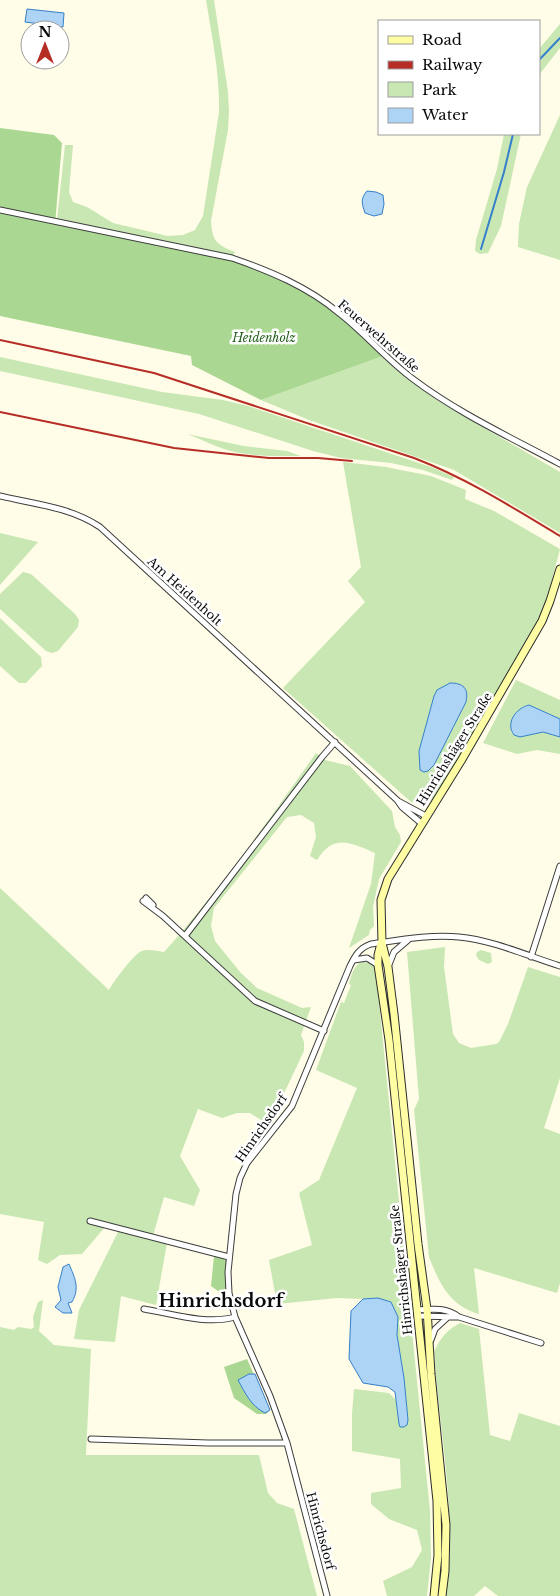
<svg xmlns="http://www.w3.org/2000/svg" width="560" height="1596" font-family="'Libre Baskerville',serif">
<rect width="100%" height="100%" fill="#fffce7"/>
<path fill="#c8e7b3" d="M206,0H214L228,92L229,111L228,130L211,221C212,241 217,245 235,252L233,256L57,219L65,145H73L69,192L73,202L87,207L113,223L168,236L183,235L195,230L203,216L219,112C220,75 212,37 206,0Z
M560,24V48L539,75V49Z
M560,115V260L518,247L519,224L527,187Z
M504,134H521L501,226L488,253L480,254L475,251L476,240L497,169Z
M383,356L407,379L438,401L560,472V533L454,470L309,420L261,400Z
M0,357L162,392L223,400L248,406L431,467L454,477L452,480L423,470L391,463L341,458L313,451L199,414L0,371Z
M187,434L244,446L287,451L301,456C276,456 252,457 227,450C214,446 201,439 187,434Z
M343,462L386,467L431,476L466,490L465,499L494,511L560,549L547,599L539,621L459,759L432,800L423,805L411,802L283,688L365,602L348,581L361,567Z
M0,533L38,542L0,585Z
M23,572L31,574L75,614L79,620L78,627L58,651L52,653L46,651L0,609V594Z
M0,618L41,657L42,666L26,683H19L0,666Z
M516,680L560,700V719L529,705L522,707L511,732L514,735L520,736L543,732L560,737V754L537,750L517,754L483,743Z
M316,753L325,760L350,766L392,811L395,827L400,835L401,842L379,879L373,907L374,926L370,930L369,935L349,948L371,884L375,853C351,843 334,833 317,860L310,856L316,837L314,823L301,815L287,817L214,908L211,926L215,941L240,972L257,988L302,1008L311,1007L301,1035L304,1042V1051L269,1125L250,1113H237L222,1118L198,1109L180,1156L200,1190L194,1206L164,1197L153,1236L167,1243L156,1305L121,1296L115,1342L74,1339L79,1310L119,1230L105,1227L82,1254L60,1255L47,1264L38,1260L44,1222L0,1214V888L109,990C114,981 131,958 140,952C146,948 157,951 164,952C220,889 267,823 316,753Z
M445,947L444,967L453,1034L459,1043L471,1048L496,1044L499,1042L508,1024L528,967L560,977V1078L544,1128L560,1134V1283L557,1293L474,1268L479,1314C450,1306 439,1283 429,1257L414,1110L419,1099L407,952Z
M481,950L491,953L492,962L488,964L479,960L476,955L477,952Z
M363,961L372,964L375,969L379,1002L430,1511L431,1557L427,1596H387L383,1581L412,1567L422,1550L417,1530L389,1519L371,1504V1493L401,1488L400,1459L352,1451V1414L354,1389L389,1393L397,1401L400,1426L408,1420L404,1378L397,1335L398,1317L378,1298L363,1299L337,1298L277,1304L269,1260L312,1245L299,1193L319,1180L357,1088L316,1070L341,1002L344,1003L351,985L349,984C351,975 354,965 363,961Z
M43,1300L39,1331L54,1345L91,1349L86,1455H259L268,1493L277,1503L294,1509L317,1596H0V1327L14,1330L18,1327L31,1329L34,1327L33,1317L38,1302Z
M460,1323L479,1329L490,1435L510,1441L519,1413L560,1426V1596H498L485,1586L474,1596H446C458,1517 439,1431 434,1352C440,1338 447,1330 460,1323Z"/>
<path fill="#aad792" d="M0,128L54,135L62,143L55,224L230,260L260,271L303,291L337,314L383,356L261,400L192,365L191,356L0,316Z
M214,1256L226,1260V1294H222L211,1286Z
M247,1359L270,1410L266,1414H257L234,1398L224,1367Z"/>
<path fill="#add3f5" stroke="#3580ca" d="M27,9L64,13L63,27L25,22Z
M367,191L376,192L383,195L384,204L382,214L374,216L365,213C362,204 360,199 367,191Z
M450,683C463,683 469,688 466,702L434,765L428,771L424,772L420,770L419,751L434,696L437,690Z
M529,705L560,719V737L543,732L520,737L514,735C505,723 516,708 529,705Z
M69,1264C75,1278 80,1288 72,1302L68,1303L72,1313H63L55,1307L61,1300L58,1287L63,1267Z
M378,1298L391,1302L398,1317L397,1335L404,1378L408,1420L407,1425L404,1427H400L399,1424L395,1392L388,1387L363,1383L349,1359L351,1311L363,1299Z
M249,1374H255L270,1410L265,1413C251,1406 245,1393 238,1380Z"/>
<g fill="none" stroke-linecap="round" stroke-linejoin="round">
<path stroke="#3580ca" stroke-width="2" d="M539,60L560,38
M481,249L504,172L513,134"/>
<defs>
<path id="street" d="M0,210L232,258C270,271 308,287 339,313C365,333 386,359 413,379C458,413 510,437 560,464
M0,496C34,504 70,507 100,527L397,800L402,807L421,823
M398,801L426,816
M146,898L153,905
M143,901L163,916L255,1001L324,1031
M185,936L322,757L335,742
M531,957L560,866
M354,960L367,958L378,965
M388,967L394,952L408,940
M90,1221L229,1257
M144,1309C173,1314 206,1325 235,1317
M417,1310C432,1309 446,1307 459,1317L541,1343
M418,1316L459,1317
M431,1340L435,1329L447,1318
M91,1439L208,1443H287
M327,1596L287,1443L270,1396L235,1317L229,1293L228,1272L236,1194L240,1178L247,1163L292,1106L350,966C355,956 359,948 371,944C399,940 431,934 459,937C492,940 528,956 560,966"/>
<path id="secondary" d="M381,943L378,955V965L389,1040L437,1501L438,1555L434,1596
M442,1596L445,1571L446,1525L431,1374L427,1309L418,1244L394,1014L388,967L382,943L381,900L388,879L461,761L542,621L550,601L560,569"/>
</defs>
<use href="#street" stroke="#3d3d3d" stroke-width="7"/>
<use href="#secondary" stroke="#2c2c2c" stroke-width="9"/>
<use href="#street" stroke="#fff" stroke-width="5"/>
<use href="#secondary" stroke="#fefda3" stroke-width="7"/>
<path stroke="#b62d26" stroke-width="2" d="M0,340L154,373L414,458C466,478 512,507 560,536
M0,412L174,448L269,458H318L352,461"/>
</g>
<g text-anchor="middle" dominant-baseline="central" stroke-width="5" stroke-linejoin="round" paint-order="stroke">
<g font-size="12" fill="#0a0a0a" stroke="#fff">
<text transform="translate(379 336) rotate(41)">Feuerwehrstraße</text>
<text transform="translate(185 591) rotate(42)">Am Heidenholt</text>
<text transform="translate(454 749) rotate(-58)">Hinrichshäger Straße</text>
<text transform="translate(261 1128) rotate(-55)">Hinrichsdorf</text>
<text transform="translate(401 1270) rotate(-96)">Hinrichshäger Straße</text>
<text transform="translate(321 1531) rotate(75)">Hinrichsdorf</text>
</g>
<g font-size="12" font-style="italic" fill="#245f1d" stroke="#fff">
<text x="264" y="337">Heidenholz</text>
</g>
<g font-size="18" font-weight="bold" fill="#0a0a0a" stroke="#fff">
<text x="221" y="1301">Hinrichsdorf</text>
</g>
</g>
<rect x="378" y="20" width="162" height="115" fill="#ffffff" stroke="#9d9d9d"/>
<rect x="388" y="36" width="25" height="8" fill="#fefda3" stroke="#9d9d9d"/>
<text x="422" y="45" font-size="15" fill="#0a0a0a">Road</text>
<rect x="388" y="61" width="25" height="8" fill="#b62d26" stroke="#9d9d9d"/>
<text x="422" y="70" font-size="15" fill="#0a0a0a">Railway</text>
<rect x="388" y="82" width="25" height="15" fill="#c8e7b3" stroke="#9d9d9d"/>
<text x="422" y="95" font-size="15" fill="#0a0a0a">Park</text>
<rect x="388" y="108" width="25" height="15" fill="#add3f5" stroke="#9d9d9d"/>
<text x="422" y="120" font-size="15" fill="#0a0a0a">Water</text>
<g transform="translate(45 45)"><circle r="24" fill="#ffffff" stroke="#9d9d9d"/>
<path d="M0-4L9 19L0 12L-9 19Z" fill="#b62d26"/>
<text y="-8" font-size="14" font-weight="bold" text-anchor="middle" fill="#0a0a0a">N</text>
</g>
</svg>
